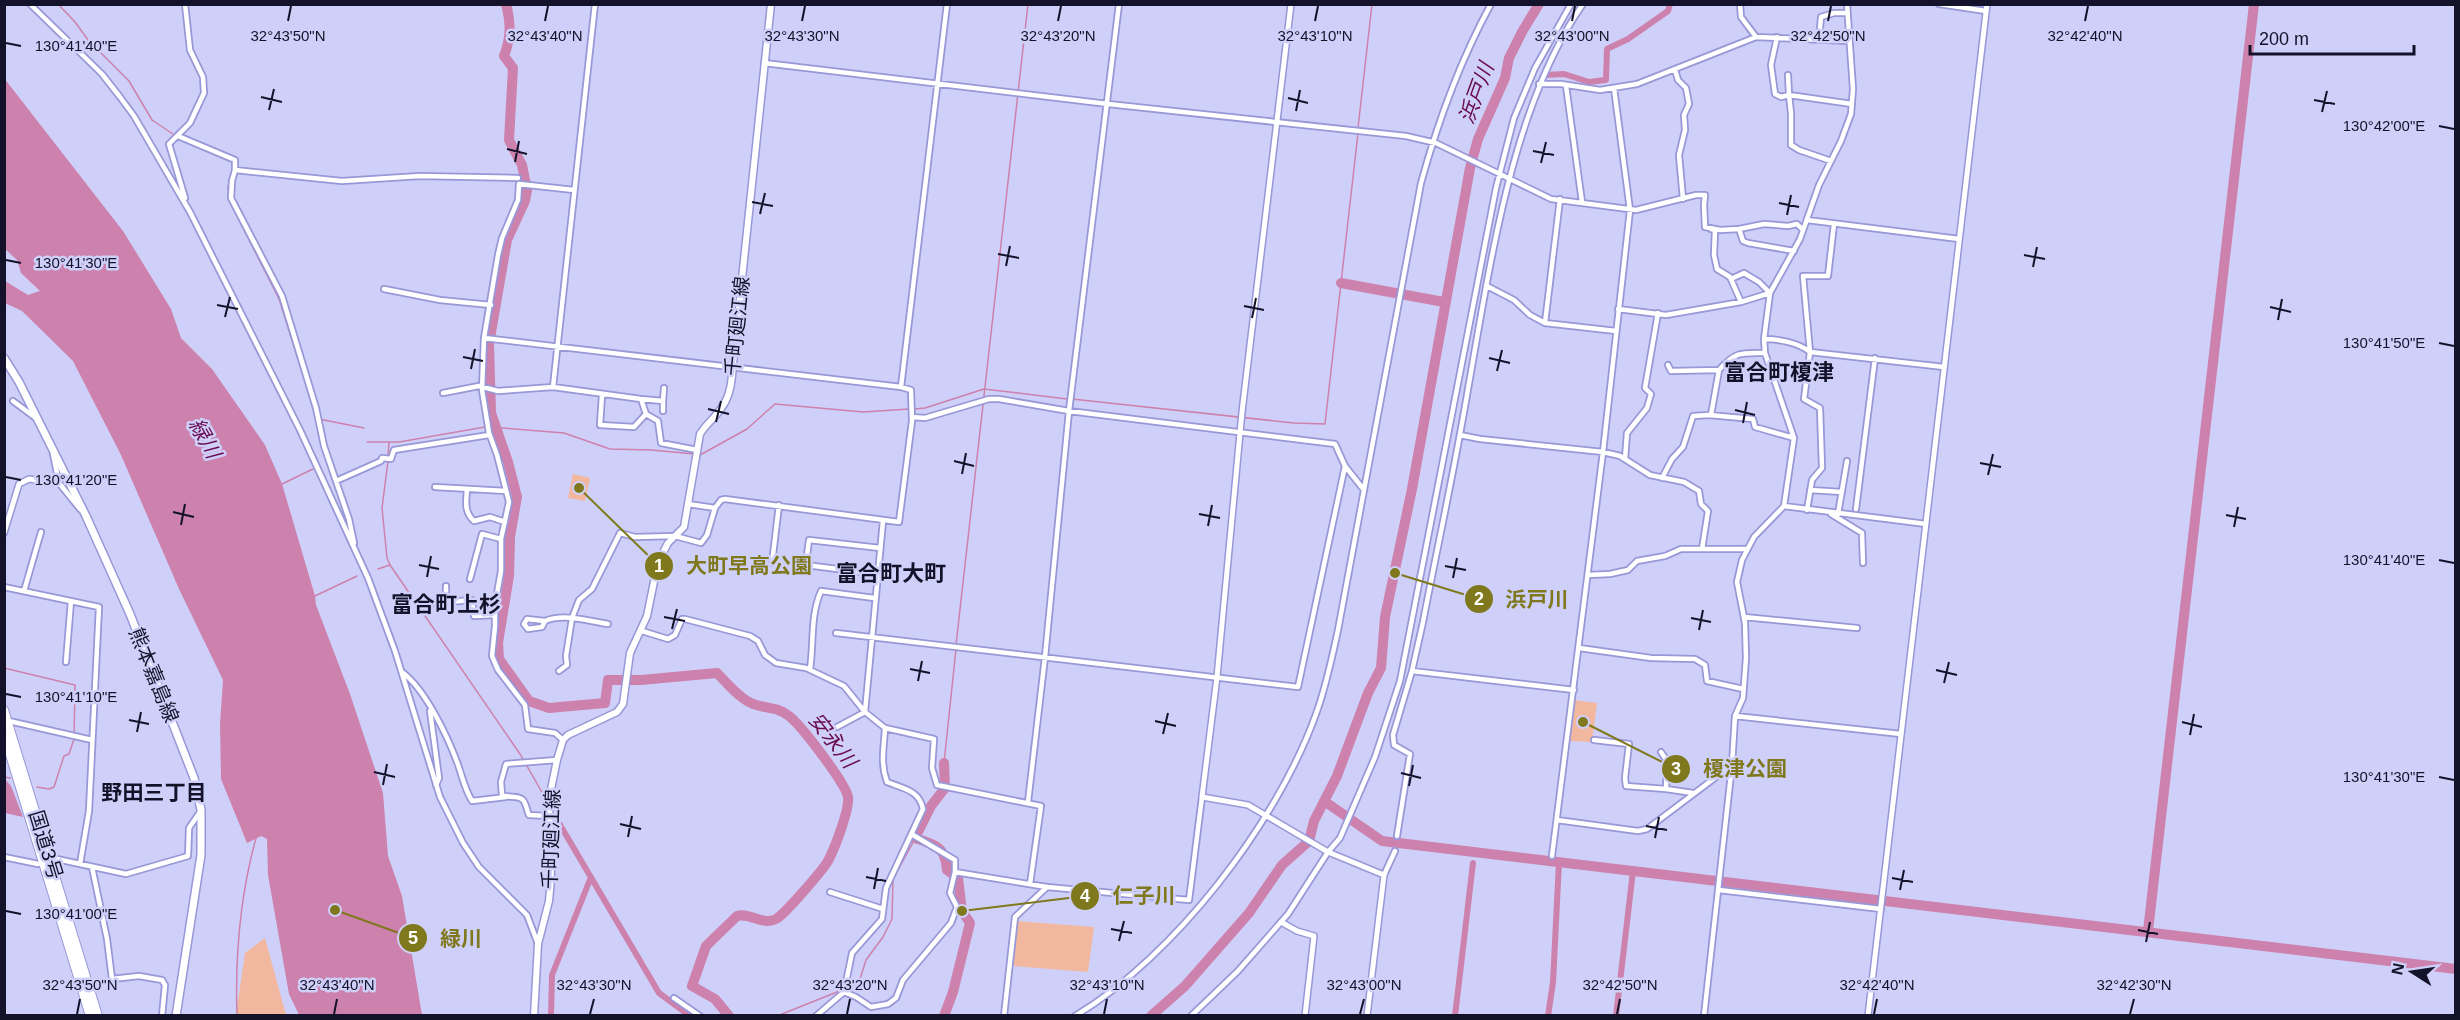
<svg xmlns="http://www.w3.org/2000/svg" width="2460" height="1020" font-family="Arial,'Noto Sans JP',sans-serif">
<rect width="100%" height="100%" fill="#cfd0f9"/>
<path fill="#f2b89f" d="M573,474L590,478L585,501L568,498Z
M1573,700L1597,703L1592,742L1570,741Z
M1017,921L1094,927L1088,972L1013,966Z
M265,938L286,1015H236L245,953Z"/>
<path fill="#cd81ad" d="M4,78L123,231L171,309L181,338L212,369L265,445L282,484L315,596L316,605L350,694L383,793L388,856L402,896L422,1015H299L289,994L268,875L267,839L261,836L247,843L221,779L220,724L223,680L179,589L121,455L73,361L22,311L5,303V281L28,295L40,291L21,273L17,260L5,249Z
M5,779L11,786L23,817L5,813Z"/>
<g fill="none" stroke-linecap="round" stroke-linejoin="round">
<path stroke="#cd81ad" stroke-width="1.5" d="M58,4L75,22L88,40L129,81L152,120L176,136
M1358,128L1372,4
M207,151L217,155
M233,167L228,187L230,202L279,299L316,416
M1072,399L1294,423L1325,424L1358,133
M914,409L925,408L984,389L1067,399
M319,419L364,428
M490,427L564,433L610,449L651,450L695,454
M367,442H399L485,427
M700,455L747,429L775,404L863,412L909,409
M388,456L389,443
M388,461L382,508L387,558L390,565
M282,484L313,469
M378,569L390,565L520,754L543,794
M315,596L357,576
M956,645L1028,4
M4,668L75,685L74,739L69,754L64,756L54,787L49,789L37,787
M944,763L956,649
M4,777L10,778
M847,989L859,982L866,960L883,937L892,919L893,879L915,839
M237,1016C235,956 240,896 256,838
M777,1016L842,990"/>
<path stroke="#cd81ad" stroke-width="6" d="M1544,75L1564,74L1589,82L1606,80L1607,49L1628,39L1668,11L1670,4
M556,818L659,993L690,1016
M551,1016L552,975L591,877
M1455,1016L1473,863
M1548,1016L1553,982L1559,862
M1616,1016L1633,871"/>
<path stroke="#cd81ad" stroke-width="10" d="M506,4C511,23 511,38 504,56L513,68L509,140L522,165L527,190L525,201L507,240L489,344L491,413L508,462L517,497L510,537L509,576L498,643L499,659L529,701L549,708L605,703L608,680H641L717,673C726,682 739,698 751,703C764,709 777,706 789,716C801,725 846,784 848,797C850,809 834,850 828,861C822,871 785,914 776,919C763,926 750,912 737,916L706,946L692,986L715,999L729,1016
M1341,283L1444,302
M944,763L945,788L931,806L915,838C936,845 945,846 947,870L958,878L962,911L970,923L953,992L944,1016
M1324,801L1382,841L2456,969
M2148,931L2254,4
M1151,1016L1185,986L1249,913L1282,865L1309,841L1314,821L1337,776L1368,693L1381,668L1385,617L1412,489L1470,168L1478,139L1505,78L1509,58L1522,32L1539,4"/>
<defs>
<path id="minor" d="M30,4L102,74L120,97L134,116L190,212L300,430L368,578L395,651L440,797L463,843L479,867L527,915L538,944
M1740,4L1741,17L1756,37
M1939,4L1986,11
M1777,37L1771,65L1775,94L1781,97L1789,95L1788,75
M1819,40L1821,17L1834,13H1846
M764,63L1108,104L1406,136L1436,143L1551,199L1636,210L1696,195H1705L1704,205L1705,227L1720,230L1739,229L1743,241L1748,243L1794,251
M1675,70L1678,80L1686,88L1689,104L1684,115L1685,130L1679,155L1683,199
M1539,84H1561L1600,90L1637,84L1756,37L1848,41
M1566,86L1582,202
M178,136L235,160V170L342,181L420,176L518,178
M1831,161L1799,150L1791,145V113L1789,95L1852,104
M235,170L232,181L231,198L282,296L316,408L324,446L349,519L354,543
M185,198L169,144L190,123L204,93L203,77L190,50L185,4
M1807,220L1959,239
M1711,229L1715,230L1714,255L1717,269L1730,277L1741,302
M1739,229L1764,224L1788,226L1797,224L1803,230
M1731,279L1744,273L1759,282L1770,293
M1487,286L1514,300L1530,315L1545,323L1560,199
M384,289L440,300L491,305
M1618,309L1666,315L1741,302L1770,293
M1545,323L1616,331
M484,338L901,387L911,390L912,421L899,522L725,499L721,500L715,508L688,504
M1764,339C1779,339 1799,343 1810,352L1944,367
M1668,365L1671,371L1719,370C1736,351 1741,353 1765,353
M553,387L595,4
M901,387L947,4
M443,393L479,386L498,391L553,387L641,399L646,414L658,421L661,443L697,450
M602,395L600,425L634,427L646,414
M641,399L663,401V411
M13,401L37,419
M663,401L664,388
M1711,415L1719,370
M912,417L925,418L989,399H999L1069,411L1335,444L1345,466L1364,490
M1460,435L1480,439L1603,452L1620,456L1650,475L1684,482L1699,491L1701,504L1708,511L1702,549
M53,454L59,483L80,509
M1625,459L1627,433L1647,408L1651,394L1645,388L1658,313
M1662,478L1672,459L1683,447L1693,416L1709,415L1753,419L1755,427L1794,438
M336,481L381,461L382,458L391,459L394,450L489,435
M435,487L506,491
M467,490C466,502 464,512 474,521L490,517L505,522
M1810,490L1842,492
M1784,506L1926,524
M1856,509L1875,358
M1807,510L1812,480L1822,468L1820,408L1804,399L1810,352L1803,276H1828L1834,224
M1831,514L1862,533L1863,563
M1838,514L1847,461
M772,563L779,505
M806,565L877,574
M805,571L809,540L880,548
M1588,575L1610,574L1628,570L1637,561L1665,556L1681,549H1747
M470,579L482,534L501,539
M446,586V602
M4,587L99,607L89,811L80,864
M24,591L41,532
M425,604L472,600L474,616L495,615
M1744,617L1857,628
M545,621L527,619L524,624L528,629L542,627L545,621C563,613 589,621 608,624
M642,631L668,639L675,635L682,619H685L750,636L758,641L765,655L776,663L806,668L844,686L865,712L885,728L934,739L932,768L937,785L1041,806L1030,884
M836,633L1298,687L1345,466
M1579,648L1651,658L1695,659L1705,665L1707,681L1743,689
M66,662L71,601
M810,669C814,643 810,616 821,591L874,598
M559,671L567,665L566,656L572,618L579,600L592,589L620,533L635,537L675,536L701,543L707,535L715,508
M1412,671L1574,690
M402,672C425,689 447,735 457,762C462,775 464,788 472,801L506,797
M430,711L439,778L436,785
M865,712L883,521
M1735,716L1901,734
M9,721L92,740
M837,727L865,712
M563,740L555,733L528,729L525,705L498,670L492,656L495,626V605L501,571V539L509,502L497,455L489,433L482,390L484,338L498,255L502,238L518,200L519,184L574,190
M1594,740L1629,744L1625,778L1626,786L1666,789
M1661,752L1667,761L1666,789L1693,793
M1028,802L1045,657L1069,411L1119,4
M549,816L529,815C527,811 526,803 523,800C519,795 508,798 502,795L501,782L506,764L557,760
M1557,820L1638,831L1647,829L1732,765
M1397,836L1410,754L1394,745L1393,735L1412,671L1423,622C1438,544 1455,467 1468,389C1490,267 1511,107 1583,4
M1552,856L1603,452L1630,210L1614,88
M4,857L38,864L50,859H57L126,874L188,856L189,828L200,812
M92,867L107,939L112,979L139,976L162,980L165,985L162,1016
M955,872L1047,887L1189,900L1202,797
M1384,875L1395,851
M1719,890L1881,909
M830,892L883,909
M844,992L856,997L871,1007L888,1004L896,998L903,980L951,923L957,907L950,893L955,872V860L913,835
M674,998L700,1016
M816,1016L844,992L852,953L882,919L886,888L923,809C919,790 904,789 887,782C880,763 884,748 885,728
M1004,1016L1015,917L1047,887
M1075,1016C1175,956 1277,823 1316,714C1326,687 1332,658 1338,630L1421,183C1438,121 1460,61 1491,4
M1191,1016L1238,971L1288,914L1328,852L1340,838L1375,757L1400,681L1496,188L1514,118L1535,68L1571,4
M1704,1016L1732,765L1735,716L1743,698L1746,658L1745,623L1737,582L1742,560L1754,537L1784,506L1794,438L1765,353L1764,339L1770,293L1800,239L1819,185L1841,141L1851,114L1853,89L1847,4"/>
<path id="tertiary" d="M1291,4L1242,412L1217,677L1202,797L1248,805L1328,852L1384,875L1367,1016
M4,533L19,484L29,479L59,483
M1281,922L1297,931L1314,936L1305,1016
M1868,1016L1987,4"/>
<path id="secondary" d="M534,1016L538,944L549,901L551,879L549,799L557,760L563,740L568,735L617,712L623,704L630,653L647,616L658,562L668,543L684,527L700,434C706,424 716,417 722,407C731,395 732,378 733,364L771,4"/>
<path id="primary" d="M4,358L19,382L86,516L130,614L194,778L201,810V855L176,1016"/>
<path id="trunk" d="M4,710L98,1016
M4,735L90,1016"/>
</defs>
<use href="#minor" stroke="#9897d7" stroke-width="8"/>
<use href="#tertiary" stroke="#9897d7" stroke-width="8"/>
<use href="#secondary" stroke="#9897d7" stroke-width="9"/>
<use href="#primary" stroke="#9897d7" stroke-width="10"/>
<use href="#trunk" stroke="#9897d7" stroke-width="10"/>
<use href="#minor" stroke="#fff" stroke-width="4.5"/>
<use href="#tertiary" stroke="#fff" stroke-width="5"/>
<use href="#secondary" stroke="#fff" stroke-width="6"/>
<use href="#primary" stroke="#fff" stroke-width="7"/>
<use href="#trunk" stroke="#fff" stroke-width="8"/>
</g>
<path fill="none" stroke="#14122a" stroke-width="2" d="M288,21L291,6M545,21L548,6M802,21L805,6M1058,21L1061,6M1315,21L1318,6M1572,21L1575,6M1828,21L1831,6M2085,21L2088,6M6,43L21,46M261,97L282,102M1288,98L1308,103M2314,100L2335,104M269,110L274,89M1296,111L1300,90M2322,112L2327,91M2439,126L2454,129M507,149L527,154M1533,151L1554,155M515,162L519,141M1541,163L1546,142M752,202L773,206M1779,203L1799,207M760,214L765,193M1787,215L1791,195M998,254L1019,258M2024,255L2045,259M6,260L21,263M1006,266L1010,246M2033,267L2037,247M217,305L238,309M1244,306L1264,310M2270,307L2291,312M225,317L230,297M1252,318L1256,298M2278,320L2282,299M2439,343L2454,346M463,357L483,361M1489,358L1510,363M471,369L475,349M1497,371L1502,350M708,409L729,414M1735,410L1755,415M716,422L721,401M1743,423L1747,402M954,461L974,466M1980,463L2001,467M962,474L966,453M1988,475L1993,454M6,477L21,480M173,512L194,517M1199,514L1220,518M2226,515L2246,519M181,525L185,504M1208,526L1212,505M2234,527L2238,507M2439,560L2454,563M419,565L439,569M1445,566L1466,570M427,577L431,556M1453,578L1457,558M664,617L685,621M1691,618L1711,622M672,629L677,609M1699,630L1703,610M910,669L930,673M1936,670L1957,675M918,681L922,661M1944,683L1949,662M6,694L21,697M129,720L149,724M1155,721L1176,726M2182,722L2202,727M137,732L141,712M1163,734L1168,713M2190,735L2194,714M374,772L395,777M1401,773L1421,778M2439,777L2454,780M383,785L387,764M1409,786L1413,765M620,824L641,829M1646,826L1667,830M628,837L632,816M1655,838L1659,817M866,877L886,881M1892,878L1913,882M874,889L878,868M1900,890L1904,870M6,911L21,914M1111,929L1132,933M2138,930L2158,934M1119,941L1124,921M2146,942L2150,922M77,1014L80,999M334,1014L337,999M590,1014L594,999M847,1014L850,999M1104,1014L1107,999M1360,1014L1364,999M1617,1014L1620,999M1874,1014L1877,999M2130,1014L2134,999"/>
<g text-anchor="middle" dominant-baseline="central" stroke-width="5" stroke-linejoin="round" paint-order="stroke">
<g font-size="20" fill="#14122a" stroke="#cfd0f9">
<text transform="translate(737 326) rotate(-84)">千町廻江線</text>
<text transform="translate(154 675) rotate(68)">熊本嘉島線</text>
<text transform="translate(551 839) rotate(-88)">千町廻江線</text>
<text transform="translate(46 845) rotate(73)">国道3号</text>
</g>
<g font-size="21" font-style="italic" fill="#680c4c" stroke="#cfd0f9">
<text transform="translate(1476 93) rotate(-70)">浜戸川</text>
<text transform="translate(205 438) rotate(61)">緑川</text>
<text transform="translate(833 740) rotate(52)">安永川</text>
</g>
<g font-size="21" font-weight="bold" fill="#14122a" stroke="#cfd0f9">
<text x="154" y="792">野田三丁目</text>
</g>
<g font-size="22" font-weight="bold" fill="#14122a" stroke="#cfd0f9">
<text x="1779" y="372">富合町榎津</text>
<text x="891" y="573">富合町大町</text>
<text x="446" y="604">富合町上杉</text>
</g>
</g>
<g font-size="15" text-anchor="middle" fill="#14122a" stroke="#cfd0f9" stroke-width="5" stroke-linejoin="round" paint-order="stroke">
<text x="288" y="41">32°43'50"N</text>
<text x="545" y="41">32°43'40"N</text>
<text x="802" y="41">32°43'30"N</text>
<text x="1058" y="41">32°43'20"N</text>
<text x="1315" y="41">32°43'10"N</text>
<text x="1572" y="41">32°43'00"N</text>
<text x="1828" y="41">32°42'50"N</text>
<text x="2085" y="41">32°42'40"N</text>
<text x="76" y="51">130°41'40"E</text>
<text x="2384" y="131">130°42'00"E</text>
<text x="76" y="268">130°41'30"E</text>
<text x="2384" y="348">130°41'50"E</text>
<text x="76" y="485">130°41'20"E</text>
<text x="2384" y="565">130°41'40"E</text>
<text x="76" y="702">130°41'10"E</text>
<text x="2384" y="782">130°41'30"E</text>
<text x="76" y="919">130°41'00"E</text>
<text x="80" y="990">32°43'50"N</text>
<text x="337" y="990">32°43'40"N</text>
<text x="594" y="990">32°43'30"N</text>
<text x="850" y="990">32°43'20"N</text>
<text x="1107" y="990">32°43'10"N</text>
<text x="1364" y="990">32°43'00"N</text>
<text x="1620" y="990">32°42'50"N</text>
<text x="1877" y="990">32°42'40"N</text>
<text x="2134" y="990">32°42'30"N</text>
</g>
<path fill="none" stroke="#7f781d" stroke-width="2" d="M579 488L659 566M1395 573L1479 599M1583 722L1676 769M962 911L1085 896M335 910L413 938"/>
<g fill="#7f781d" stroke="#cfd0f9" stroke-width="2">
<circle cx="579" cy="488" r="6"/>
<circle cx="1395" cy="573" r="6"/>
<circle cx="1583" cy="722" r="6"/>
<circle cx="962" cy="911" r="6"/>
<circle cx="335" cy="910" r="6"/>
<circle cx="659" cy="566" r="15"/>
<circle cx="1479" cy="599" r="15"/>
<circle cx="1676" cy="769" r="15"/>
<circle cx="1085" cy="896" r="15"/>
<circle cx="413" cy="938" r="15"/>
</g>
<g font-size="18" text-anchor="middle" font-weight="bold" fill="#fff">
<text x="659" y="572">1</text>
<text x="1479" y="605">2</text>
<text x="1676" y="775">3</text>
<text x="1085" y="902">4</text>
<text x="413" y="944">5</text>
</g>
<g font-size="21" text-anchor="middle" font-weight="bold" fill="#7f781d" stroke="#cfd0f9" stroke-width="5" stroke-linejoin="round" paint-order="stroke">
<text x="749" y="573">大町早高公園</text>
<text x="1537" y="607">浜戸川</text>
<text x="1745" y="776">榎津公園</text>
<text x="1144" y="903">仁子川</text>
<text x="461" y="946">緑川</text>
</g>
<rect width="2460" height="1020" fill="none" stroke="#14122a" stroke-width="12"/>
<g transform="translate(2412 972) rotate(282)" stroke="#cfd0f9" stroke-width="4.5" paint-order="stroke">
<path d="M0-4.5L10 22L0 15L-10 22Z" fill="#14122a"/>
<text y="-9" font-size="16" font-weight="bold" text-anchor="middle" fill="#14122a">N</text>
</g>
<path d="M2250 45v9h164v-9" fill="none" stroke="#14122a" stroke-width="3"/>
<text x="2259" y="45" font-size="18" fill="#14122a" stroke="#cfd0f9" stroke-width="4.5" paint-order="stroke">200 m</text>
</svg>
